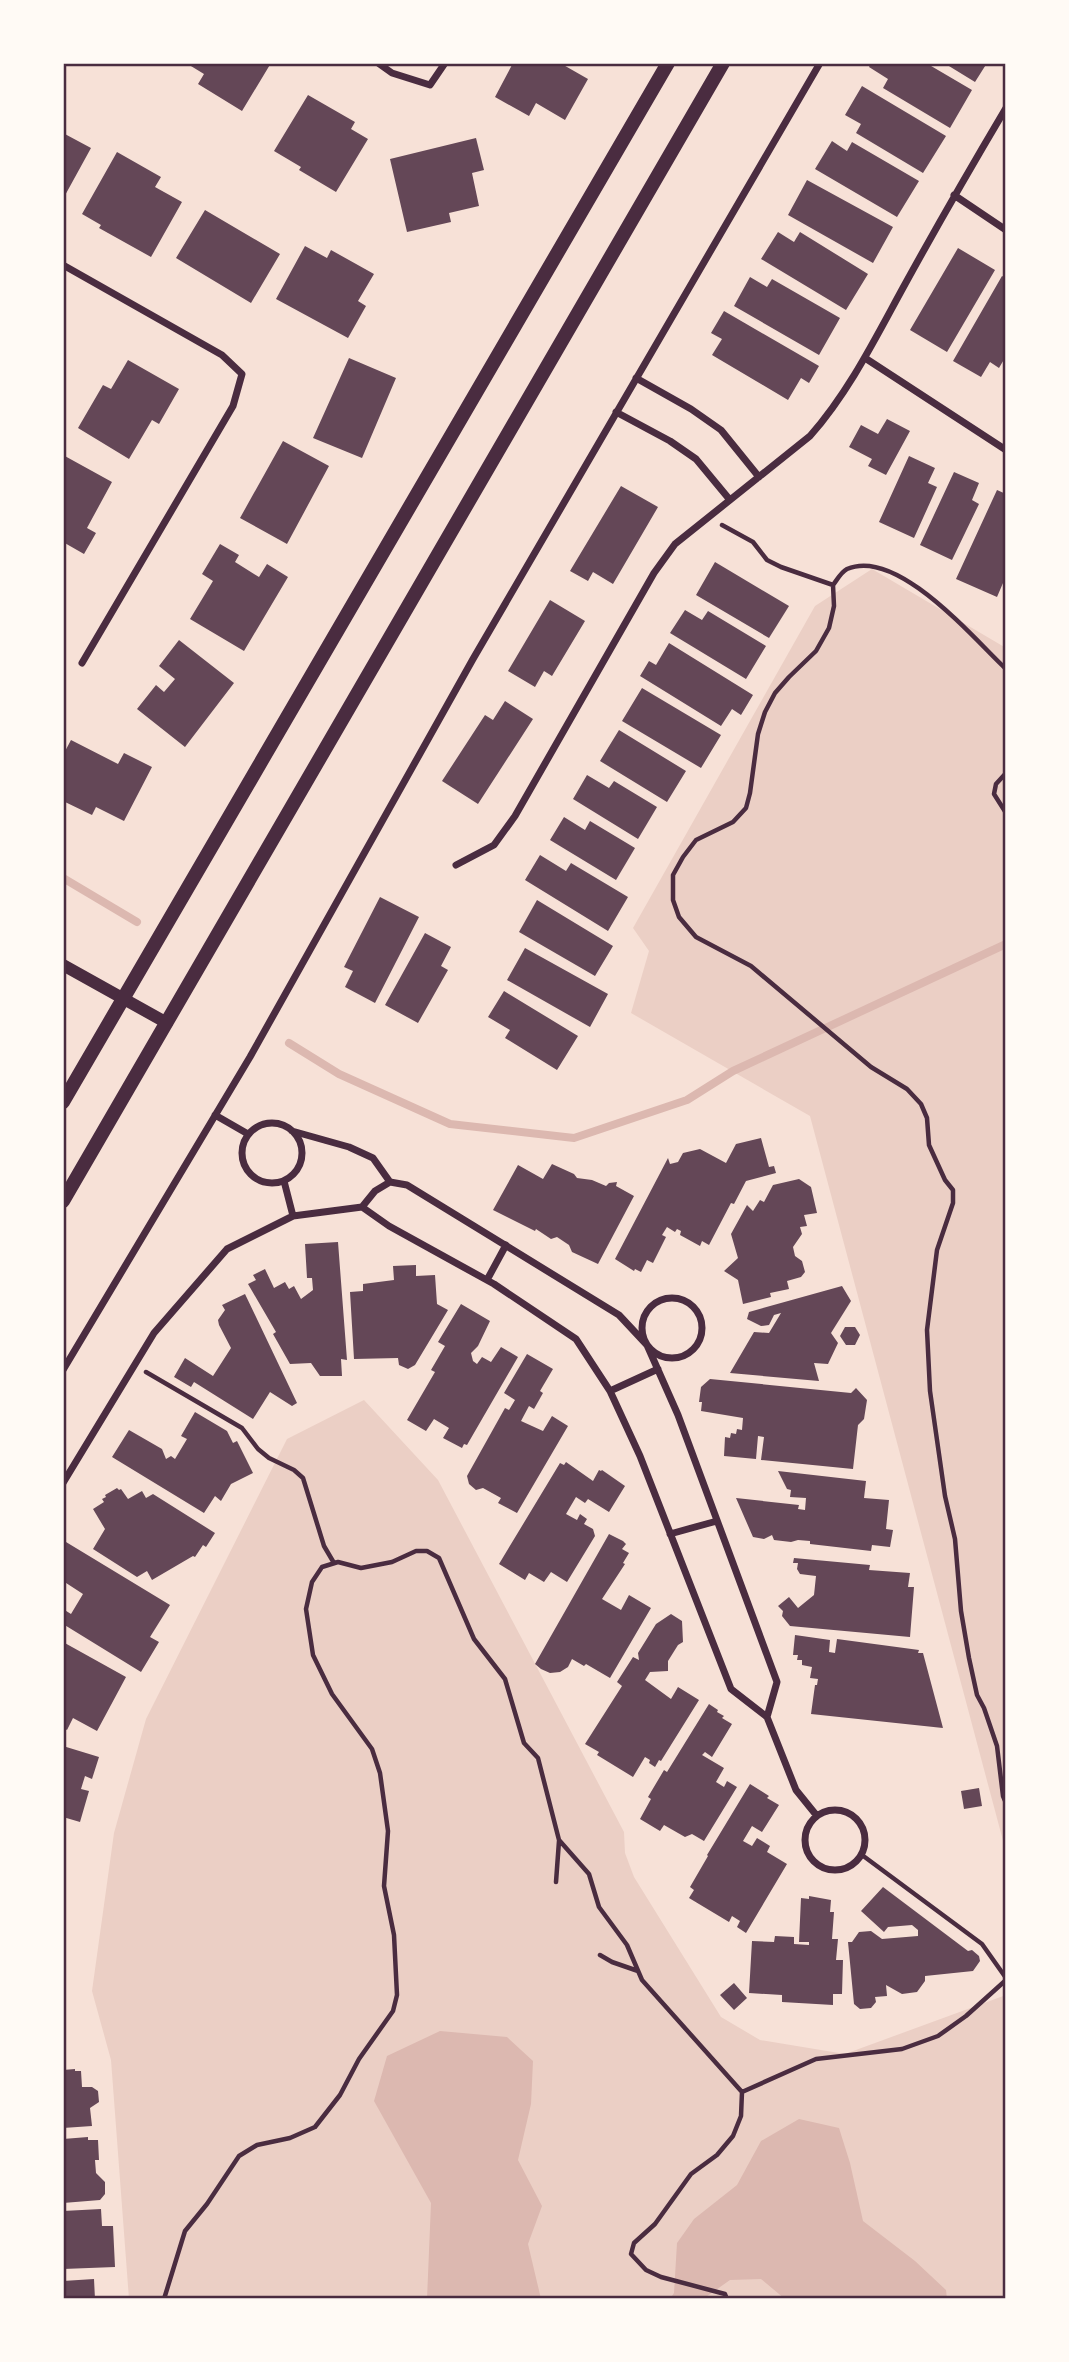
<svg xmlns="http://www.w3.org/2000/svg" width="1069" height="2362" font-family="'Source Sans 3',sans-serif">
<rect width="100%" height="100%" fill="#f7e1d7"/>
<path fill="#ebcfc5" d="M872,569L1006,648V1852L810,1116L631,1013L649,951L633,928L815,606Z
M364,1400L438,1480L624,1832L625,1853L634,1877L721,2017L760,2040L845,2054L1006,1995V2299H129L111,2060L92,1991L114,1833L146,1719L287,1439Z"/>
<path fill="#dcb8b0" d="M440,2031L507,2037L533,2061L531,2104L518,2160L542,2206L528,2244L541,2299H427L431,2203L374,2101L387,2056Z
M799,2119L839,2128L850,2163L863,2221L915,2261L946,2290L947,2299H785L761,2279L730,2280L703,2299H670L674,2293L677,2243L694,2219L737,2185L761,2141Z"/>
<g fill="none" stroke-linecap="round" stroke-linejoin="round">
<path stroke="#dcb8b0" stroke-width="8" d="M63,878L137,922
M289,1043L339,1074L450,1124L574,1138L687,1100L733,1071L1006,944"/>
</g>
<path fill="#644757" d="M186,63H271L242,111L198,84L204,74Z
M513,63H560L588,79L565,120L536,103L529,116L495,97Z
M871,63H926L972,90L950,128L883,88L888,79L869,67Z
M944,63H987L975,82Z
M862,86L946,136L923,173L856,133L861,124L845,115Z
M308,95L355,122L351,129L368,139L336,192L299,170L301,167L274,151Z
M63,133L91,148L63,199Z
M476,138L484,170L472,173L479,206L449,213L451,222L407,232L390,159Z
M832,141L847,151L852,142L919,181L897,217L815,169Z
M117,152L161,177L155,187L182,202L151,257L99,228L101,225L82,214Z
M807,180L893,227L873,263L788,215Z
M205,210L280,254L251,303L176,258Z
M778,232L794,242L800,232L868,274L846,310L761,259Z
M305,246L327,258L331,250L374,274L358,301L366,306L348,338L276,299Z
M958,248L995,270L947,352L910,330Z
M1002,276L1006,278V356L999,368L990,362L981,377L953,361Z
M750,277L767,287L772,279L840,318L819,355L734,306Z
M724,311L819,366L809,383L801,378L788,400L712,355L722,339L711,333Z
M349,358L396,378L362,458L313,438Z
M128,360L179,389L159,424L152,420L129,459L78,428L103,385L111,389Z
M887,419L910,431L886,475L868,466L872,459L849,447L861,425L878,434Z
M283,441L329,466L287,544L240,518Z
M63,455L112,482L87,528L96,533L84,554L63,542Z
M909,456L935,468L928,483L937,487L914,538L879,522Z
M954,472L979,483L972,500L979,504L952,560L920,545Z
M621,486L658,507L613,584L593,572L588,581L570,571Z
M997,490L1006,494V576L997,597L956,579Z
M220,544L239,555L235,562L259,577L267,564L288,577L244,651L190,619L213,581L202,574Z
M715,562L789,606L769,638L696,595Z
M550,600L585,621L552,676L544,671L535,687L508,671Z
M685,610L702,620L708,611L766,646L746,679L670,633Z
M179,640L234,683L185,747L137,709L156,685L164,692L175,679L159,666Z
M669,643L753,695L741,715L732,709L721,726L640,676L649,661L656,665Z
M642,688L721,735L701,768L622,721Z
M505,701L533,719L478,804L442,781L485,715L493,720Z
M619,730L686,771L667,802L600,761Z
M71,740L118,764L124,753L152,767L124,821L96,807L92,815L63,801V755Z
M587,775L609,788L614,781L657,807L638,839L573,799Z
M564,817L585,830L590,821L635,848L616,880L550,840Z
M540,855L566,871L571,863L628,897L608,931L525,880Z
M380,897L419,917L375,1003L345,987L353,971L344,967Z
M537,900L613,946L595,976L519,932Z
M425,933L451,947L441,966L448,970L418,1023L385,1005Z
M525,948L608,994L590,1027L507,980Z
M504,991L578,1036L557,1070L505,1038L510,1030L488,1017Z
M761,1138L769,1167L774,1166L776,1173L746,1181L734,1204L731,1203L709,1245L702,1241L700,1246L680,1235L681,1231L677,1229L675,1232L667,1227L662,1235L666,1237L653,1263L647,1260L641,1272L635,1269L634,1271L615,1259L668,1158L670,1164L678,1162L683,1153L700,1149L726,1163L736,1144Z
M552,1164L574,1174L577,1178L592,1180L606,1186L609,1183L617,1182L616,1186L634,1196L598,1264L572,1252L569,1245L557,1237L551,1239L536,1229L535,1231L493,1210L518,1165L543,1179Z
M799,1179L811,1187L817,1213L804,1215L807,1226L800,1227L802,1234L793,1247L795,1256L802,1261L805,1272L801,1277L787,1281L789,1289L770,1293L771,1297L743,1304L738,1280L724,1271L738,1258L731,1234L747,1205L753,1211L760,1200L764,1202L773,1185Z
M338,1242L347,1360L341,1359L342,1376H320L311,1363L290,1364L273,1334L276,1332L248,1284L256,1280L253,1275L265,1269L274,1288L285,1282L289,1289L294,1286L301,1299L313,1290L312,1278H307L305,1244Z
M416,1265V1276L435,1275L437,1304L448,1310L415,1365L408,1369L399,1365L398,1358L354,1359L350,1292L363,1291V1284L394,1280L393,1266Z
M842,1286L851,1301L831,1333L838,1343L828,1364L814,1363L819,1381L730,1373L754,1332L769,1333L781,1313L774,1315L769,1325L761,1326L747,1319L749,1312Z
M245,1294L297,1403L292,1406L270,1392L253,1419L194,1382L191,1387L174,1377L185,1358L213,1376L231,1348L219,1325L218,1320L225,1310L222,1305Z
M461,1304L490,1321L478,1346L471,1353L473,1361L477,1364L482,1357L491,1362L501,1347L518,1357L467,1445L464,1444L462,1448L443,1438L449,1428L434,1419L426,1431L407,1420L435,1372L431,1370L445,1346L438,1342Z
M845,1327H855L860,1335L855,1345H846L840,1336Z
M527,1354L553,1369L540,1391L543,1393L534,1409L529,1406L521,1421L543,1431L552,1416L568,1426L517,1513L498,1503L501,1498L483,1488L476,1490L469,1484L467,1476L505,1408L509,1410L515,1400L504,1393Z
M710,1379L851,1393L856,1388L867,1400L864,1419L858,1425L853,1469L761,1460L764,1437L758,1436L756,1459L724,1456L725,1437L730,1438L731,1433L736,1434L737,1429L742,1430L743,1418L701,1411L702,1402H699L701,1387Z
M195,1412L227,1431L233,1443L237,1441L253,1473L231,1484L221,1501L215,1496L204,1513L112,1457L129,1430L162,1449L166,1459L171,1456L175,1459L187,1439L181,1436Z
M566,1462L593,1481L599,1470L601,1471L602,1470L625,1486L609,1512L588,1499L585,1503L576,1497L566,1514L577,1520L580,1514L587,1519L584,1524L593,1529L595,1536L567,1582L551,1572L544,1582L529,1573L525,1580L499,1564L560,1463L564,1465Z
M778,1471L866,1481L864,1498L889,1500L886,1529L893,1530L890,1547L872,1545L871,1551L810,1544V1541L798,1540L791,1542L774,1540L772,1535L764,1539L753,1537L736,1498L799,1505L798,1509L805,1510L806,1498L790,1497L791,1490L787,1489Z
M117,1488L119,1490L121,1489L128,1499L142,1491L146,1498L153,1494L215,1533L206,1547L203,1545L195,1557L193,1556L152,1580L147,1571L137,1577L93,1549L105,1529L93,1509L104,1502L102,1499L106,1497L105,1495Z
M609,1534L623,1541L626,1544L622,1549L629,1553L623,1563L625,1564L602,1599L621,1610L629,1595L651,1608L610,1678L586,1664L584,1666L572,1659L568,1667L560,1672L550,1673L541,1669L535,1664Z
M66,1542L170,1605L150,1637L159,1642L141,1672L63,1624V1609L71,1614L83,1594L63,1581V1547Z
M794,1558L870,1565L869,1570L910,1573L908,1587H914L910,1637L790,1626L782,1616L783,1611L778,1606L789,1597L798,1608L814,1595L816,1576L800,1574L797,1569L798,1563H793Z
M671,1614L682,1621L683,1642L678,1645L668,1661V1671L650,1672L645,1680L671,1699L678,1687L699,1700L661,1761L659,1760L655,1767L649,1763L650,1760L645,1757L633,1777L597,1755L599,1752L585,1744L622,1686L617,1682L633,1657L639,1660L638,1653L656,1624Z
M795,1635L830,1640L829,1652L835,1653L837,1639L919,1650L918,1653H923L943,1728L811,1714L815,1685H817L818,1679L810,1678L812,1667L802,1665V1660H797L798,1655H793Z
M63,1642L126,1677L97,1731L73,1718L67,1730L63,1728Z
M709,1704L718,1710L717,1712L724,1716L722,1718L732,1724L712,1757L705,1752L702,1755L724,1768L716,1782L724,1787L727,1781L737,1787L704,1841L692,1834L685,1837L664,1825L660,1831L640,1819L651,1799L648,1797L664,1770L667,1772Z
M63,1746L99,1757L92,1779L85,1776L81,1789L89,1791L80,1822L63,1817Z
M750,1784L769,1796L767,1798L779,1805L762,1832L752,1826L743,1841L752,1846L757,1838L770,1846L767,1852L787,1864L746,1933L737,1927L740,1921L732,1916L729,1922L689,1898L694,1890L690,1887L708,1856L707,1855Z
M979,1788L982,1806L964,1809L961,1791Z
M883,1887L968,1951L972,1950L979,1956L980,1961L973,1971L925,1976V1981L917,1992L902,1994L886,1985L887,1996L875,1997L876,2002L871,2008L860,2009L854,2004L848,1942H852L859,1932L871,1931L882,1939L918,1936V1930L912,1925L888,1927L884,1932L861,1911Z
M809,1896L831,1900L830,1912H834L832,1939H838L836,1960H843L842,1994H833V2005L782,2002V1995L749,1993L752,1941L774,1942L775,1936L794,1937V1944L809,1945V1942H799L801,1898L809,1899Z
M734,1983L747,1998L734,2010L720,1995Z
M75,2069V2071H81L82,2087H92L98,2091L99,2102L90,2108L92,2126L63,2128V2070Z
M88,2137V2140H98L99,2160H95L96,2173L105,2182V2194L100,2200L63,2203V2139Z
M101,2209L102,2226H113L115,2267L63,2269V2211Z
M94,2279L95,2299H63V2281Z"/>
<g fill="none" stroke-linecap="round" stroke-linejoin="round">
<path stroke="#4a2c40" stroke-width="4.5" d="M722,525L753,542L767,560L781,567L833,585C837,580 841,572 847,569C897,547 973,638 1006,669
M833,585L834,606L829,628L816,651L789,677L775,693L765,712L758,734L750,793L746,808L733,822L696,840L683,857L673,875V900L679,917L696,937L751,966L871,1067L907,1089L921,1104L927,1118L929,1145L945,1180L953,1190V1203L937,1250L927,1330L930,1391L945,1496L955,1539L961,1611L969,1658L977,1695L984,1708L997,1746L1003,1796L1006,1803
M1006,773L996,784L994,794L1006,813
M146,1372L242,1428L258,1449L269,1458L294,1470L303,1478L324,1546L334,1563
M862,1855L982,1944L1006,1978
M556,1882L559,1841
M600,1955L612,1962L638,1971
M164,2299L185,2231L207,2204L239,2156L257,2145L290,2138L315,2127L340,2095L359,2059L393,2011L397,1995L394,1935L384,1886L388,1831L380,1773L372,1749L332,1694L313,1655L306,1609L312,1582L322,1567L338,1562L361,1568L392,1562L416,1551H427L439,1558L474,1639L505,1679L524,1743L538,1758L559,1840L589,1874L599,1907L627,1945L642,1980L742,2092L816,2059L902,2049L938,2036L966,2016L1006,1980
M727,2299L725,2294L661,2277L646,2270L631,2254L634,2243L655,2224L691,2174L717,2155L733,2136L741,2116L742,2092"/>
<path stroke="#4a2c40" stroke-width="7" d="M378,63L392,73L430,85L445,63
M954,195L1006,230
M63,265L222,355L242,374L233,406L82,663
M865,358L1006,450
M636,378L691,409L721,430L759,477
M616,412L670,441L696,459L730,500
M456,865L494,845L515,816L654,573L675,544L810,436C849,392 876,337 904,286C937,226 971,167 1006,108
M215,1115L248,1134
M242 1153a30 30 0 1 1 60 0a30 30 0 1 1-60 0Z
M292,1131L349,1147L373,1158L390,1182
M284,1181L293,1216
M362,1207L375,1191L390,1182L407,1185L619,1315L647,1345L678,1415L777,1682L767,1717
M487,1280L506,1245
M642 1328a30 30 0 1 1 60 0a30 30 0 1 1-60 0Z
M63,1370L250,1057L473,659L820,63
M610,1391L658,1369
M63,1483L154,1333L227,1249L293,1216L362,1207L389,1226L494,1284L576,1339L610,1391L640,1456L731,1689L767,1717L796,1790L817,1816
M670,1534L717,1521
M805 1840a30 30 0 1 1 60 0a30 30 0 1 1-60 0Z"/>
<path stroke="#4a2c40" stroke-width="12" d="M63,965L167,1023"/>
<path stroke="#4a2c40" stroke-width="14" d="M63,1102L668,63
M63,1201L723,63"/>
</g>
<rect width="1069" height="2362" fill="none" stroke="#fffaf5" stroke-width="130"/>
<rect x="65" y="65" width="939" height="2232" fill="none" stroke="#4a2c40" stroke-width="2.5"/>
</svg>
